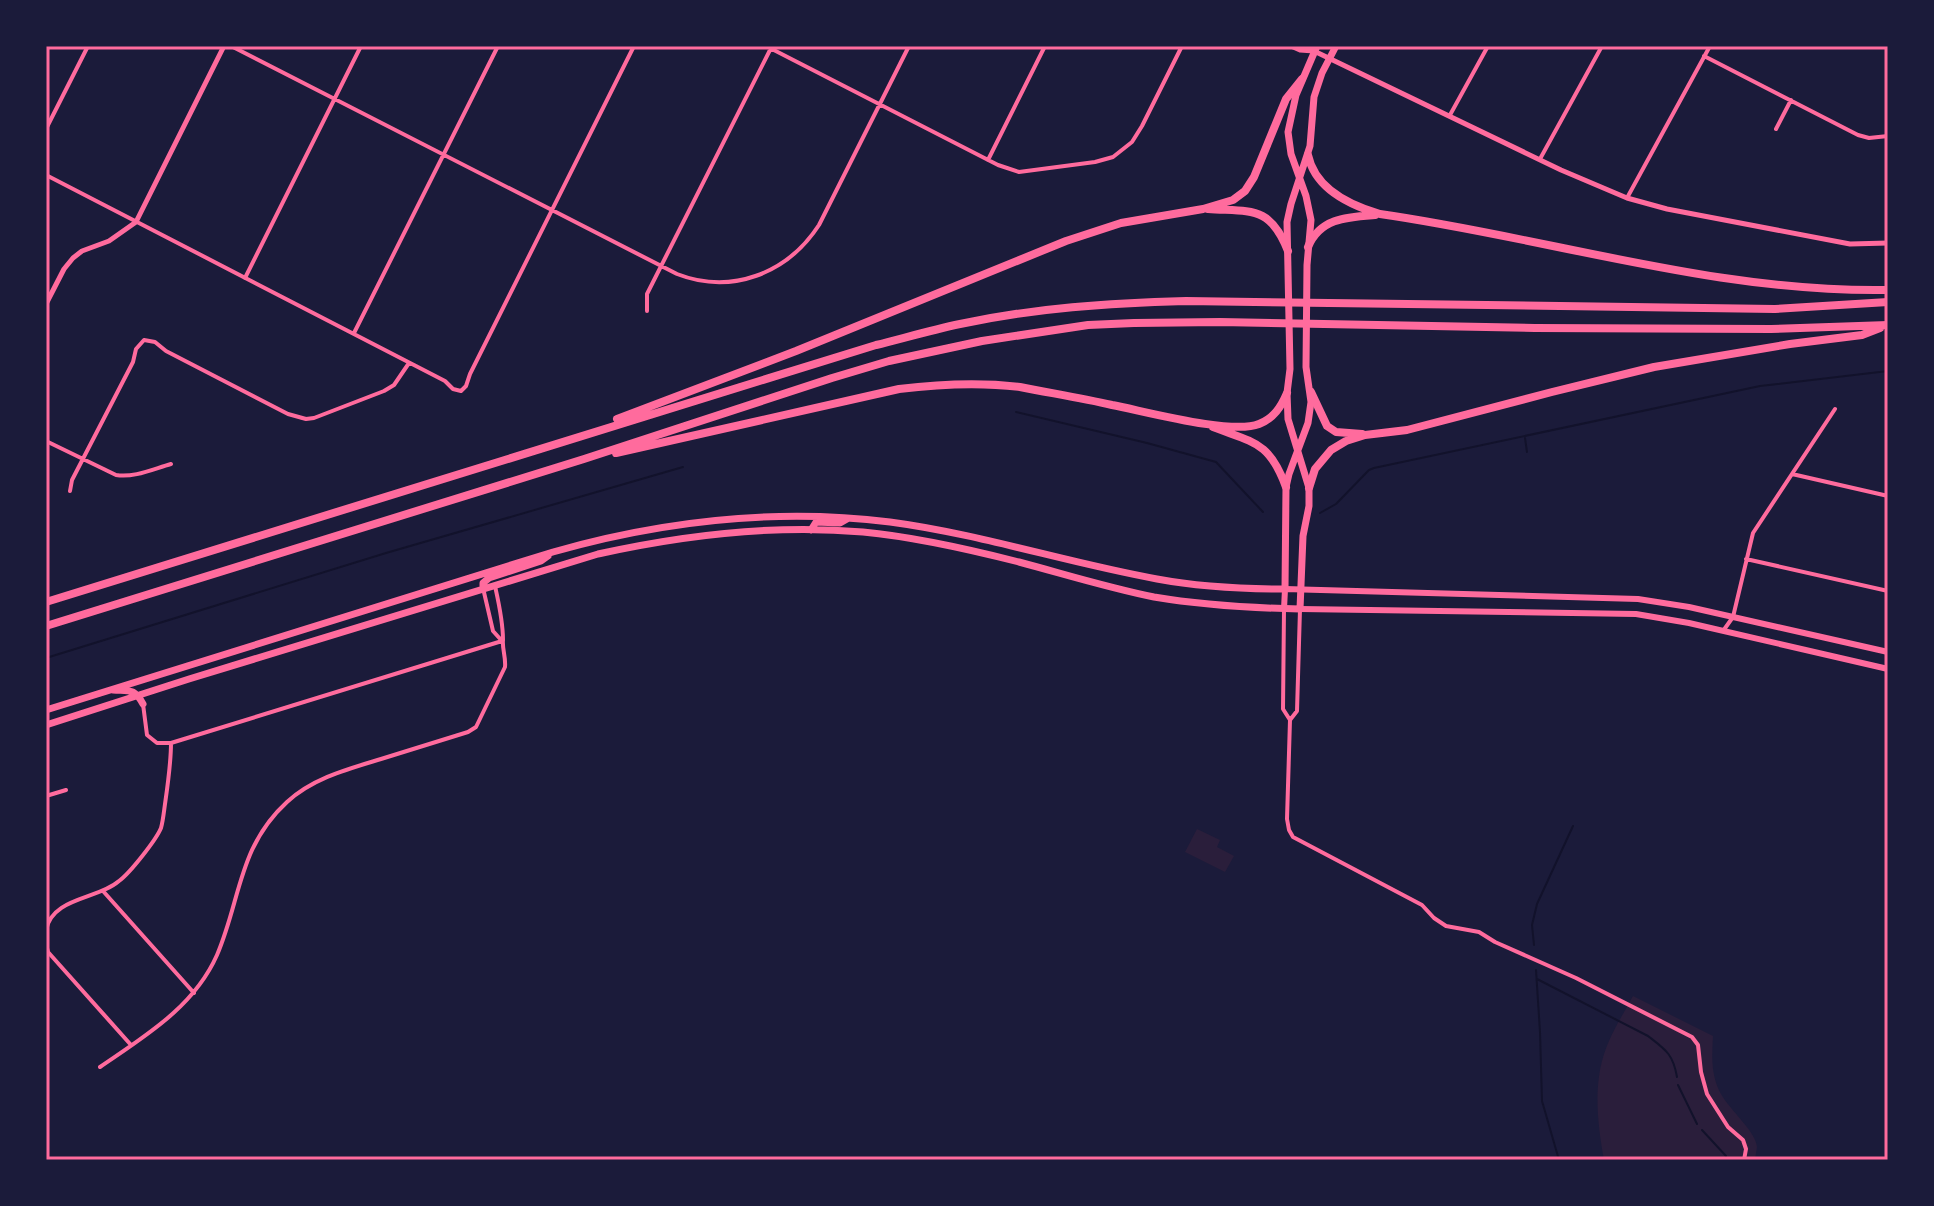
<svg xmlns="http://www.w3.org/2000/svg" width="1934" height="1206" font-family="'PT Sans',sans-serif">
<rect width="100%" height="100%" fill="#1b1b3a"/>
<path fill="#2a1e3b" d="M1197,829L1220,840L1217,847L1234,856L1225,872L1185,852Z
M1633,996L1713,1036C1712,1054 1711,1071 1718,1088C1726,1108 1756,1130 1757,1147C1757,1148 1755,1159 1755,1160H1604C1597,1121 1592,1078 1609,1041C1616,1025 1625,1011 1633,996Z"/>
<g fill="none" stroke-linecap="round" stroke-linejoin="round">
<path stroke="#12122b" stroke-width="2" d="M1016,412L1147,443L1216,462L1263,512
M1525,438L1527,452
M1320,513L1336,504L1369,470L1374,468L1760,386L1888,371
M46,658L386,553L683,467
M1534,945L1532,925L1537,904L1573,826
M1536,970L1540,1032L1542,1101L1559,1160
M1537,979L1648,1036C1666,1050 1673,1054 1677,1077
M1678,1085L1697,1124
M1702,1130L1726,1156"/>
<path stroke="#ff6b9d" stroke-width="4" d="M231,46L677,274C731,295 787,274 819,225L909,46
M766,46L998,165L1019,172L1095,162L1113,157L1132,142L1142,126L1182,46
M1704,56L1858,135L1869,138L1888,136
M1450,115L1488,46
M46,129L88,46
M1776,129L1791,100
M1540,159L1602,46
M988,160L1045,46
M46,175L445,381L453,389L461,391L466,386L470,374L634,46
M1627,198L1710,46
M245,278L361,46
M647,311V294L771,48
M354,333L498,46
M46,441L116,475C134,478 153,469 171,464
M1792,474L1888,496
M70,491L72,480L133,362L136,349L144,340L155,342L166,351L288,414L306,419L314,418L384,391L394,385L409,363
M1746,559L1888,591
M483,588L493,631L502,641
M1284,609L1283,709L1290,720L1287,819L1289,830L1293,837L1422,905L1434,918L1446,926L1479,932L1495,942L1576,978L1692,1037L1698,1045L1701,1072L1707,1094L1728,1127L1743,1140L1746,1149L1744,1160
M1723,631L1733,617L1753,533L1835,409
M143,704L147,735L157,743H171L502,641
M1290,720L1297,711L1300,609
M46,796L66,790
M103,891L194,993
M46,930C53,897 97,900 119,881C130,873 156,840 161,828C163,821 164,811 165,804C168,783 171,763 171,743
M46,944L48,952L131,1045
M100,1067C145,1036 194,1007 217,955C241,899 238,847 287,802C313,778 348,769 381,759C410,750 439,741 468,732L476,727L505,667C506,657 502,649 503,640C503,621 499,604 495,586"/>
<path stroke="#ff6b9d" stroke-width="5" d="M1291,46L1300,50L1314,51L1561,170L1627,198L1667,209L1850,244L1888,243
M46,304L64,269L73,258L82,251L109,241L136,222L224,46"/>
<path stroke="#ff6b9d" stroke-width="6" d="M1284,609L1285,589L1638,599L1689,607L1888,652
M1300,609L1636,614L1689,623L1888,669"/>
<path stroke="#ff6b9d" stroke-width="7" d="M811,530L816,522L840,523L847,519
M483,588V583L489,578L541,561L548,556
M113,690C130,691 134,688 143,704
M46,710L553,552C662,521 776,508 890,522C980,534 1068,563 1157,579C1200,587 1242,589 1285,589L1286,487L1289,474L1308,423L1311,402L1306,367L1307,265L1311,220L1306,196L1291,154L1288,132L1296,95L1317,46
M46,725L189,679L598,554C684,535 774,524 863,532C916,537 968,549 1019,562C1064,574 1109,588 1154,597C1202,605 1251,608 1300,609L1303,536L1309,506V488L1288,419L1287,393L1290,369L1287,222L1291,204L1310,146L1314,97L1322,73L1336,46"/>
<path stroke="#ff6b9d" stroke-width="8" d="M1308,155C1315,189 1349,205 1380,214C1549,238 1715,293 1888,290
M1208,209C1251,212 1270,205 1288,251
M1308,247C1320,218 1347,217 1375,215
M1311,392L1327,426L1336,432L1362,434
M617,419L796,351L1066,241L1121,223L1203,209L1233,200L1245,191L1254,177L1286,99L1302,79
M1213,427C1254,443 1269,441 1286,487
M616,453L899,389C940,384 979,382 1020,387C1050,393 1081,398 1112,405C1144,411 1231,435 1259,424C1274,418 1281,407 1287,393
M1309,488L1315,469L1331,450L1346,441L1365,435L1407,430L1552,392L1654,367L1790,344L1862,335L1880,328
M46,602L876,345C904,338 932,330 960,324C1034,308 1110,303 1186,301L1775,309L1888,302
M46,626L584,459L832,378L889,361L982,341L1088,325L1134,323L1220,322L1535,328L1771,329L1888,325"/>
</g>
<rect width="1934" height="1206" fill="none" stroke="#1b1b3a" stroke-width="96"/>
<rect x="48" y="48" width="1838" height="1110" fill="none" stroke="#ff6b9d" stroke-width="3"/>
</svg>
